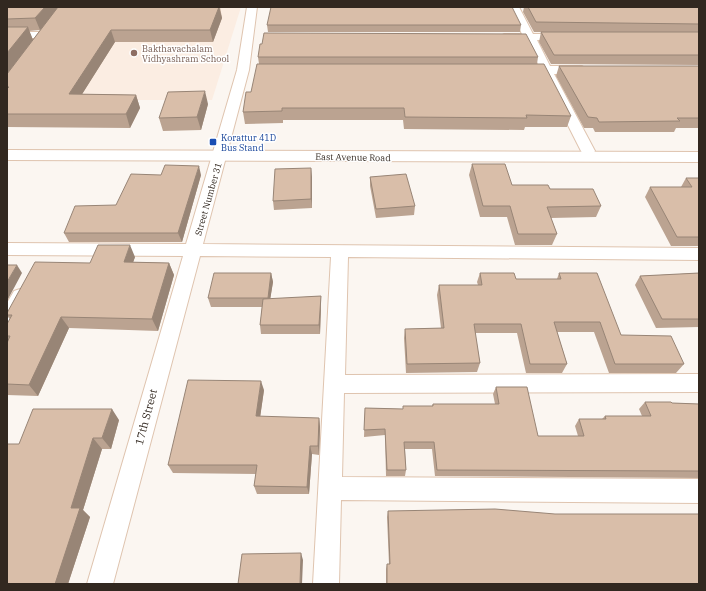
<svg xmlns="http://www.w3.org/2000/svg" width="706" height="591" font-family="'IBM Plex Serif',serif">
<rect width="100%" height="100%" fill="#fbf6f1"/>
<path fill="#fbede2" d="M77,7H241L212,100H7Z"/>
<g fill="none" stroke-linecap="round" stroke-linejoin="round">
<defs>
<path id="street" d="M247,7H257L249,70L203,244L699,248V260L348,257L345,375L699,374V392L344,393L342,477L699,479V503L341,500L339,584H313L331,257L200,256L113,584H87L183,256L7,255V243L186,244L237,70Z
M509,7H519L533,34H564L569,37L564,40H537L550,66H582L588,70L582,74H554L595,151L593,154H583L581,151L542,74H524L518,70L524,66H539L526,40H504L499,37L504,34H522Z
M7,32H44L49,35L44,38H7Z
M20,289L26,291L29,296L14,326L7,328V303L14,291Z"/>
<path id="secondary" d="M7,150L699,152V162L7,160Z"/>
</defs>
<use href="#street" stroke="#dfc4af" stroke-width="2"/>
<use href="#secondary" stroke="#dfc4af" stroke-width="2"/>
<use href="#street" fill="#fff" fill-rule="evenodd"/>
<use href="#secondary" fill="#fff" fill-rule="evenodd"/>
</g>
<path fill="#bba391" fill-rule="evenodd" d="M7,7H220L222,18L213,42H115L82,94L136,95L140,108L130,128L7,127ZM40,30L15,64L33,40L29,31Z
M524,7H699V65L551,64L539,42L541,32H605H534L523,12Z
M267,25H521L520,32H268Z
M258,57H538L537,64L571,116L567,127H525L524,130L404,129L403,120H283V123L245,124L243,112L251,92L259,64Z
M559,66H699V128H676L674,132H595L593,128H584L556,76Z
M208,104L201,130L163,131L159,118Z
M472,164L512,185L550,189L601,206L596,217L551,218L557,234L552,245H515L507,217H480L469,175Z
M311,168L312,208L274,210L273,201Z
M161,175H201L182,242H69L64,233L116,205Z
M370,177L415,206L414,215L376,218L370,186Z
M686,178H699V246H671L645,197L650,187H681Z
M135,257L133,262L169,263L174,275L158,331L69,328L38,396L7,395V324L10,319L7,316V313L90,263Z
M271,273L273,282L270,299L321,296V305L320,334H261L260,325L262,307H211L208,298Z
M480,273L516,279H557L559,273L621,335L684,364L676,373H609L594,332H557L567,364L562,373H526L517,333H475L480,363L477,372L406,373L404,338L405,329L441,328L437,295L439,285H478L477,282Z
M699,273V327L656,328L635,285L640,276Z
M496,387L538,436H578L575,426L579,419H602L605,416H642L639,409L645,402L699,404V478L435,476L432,449H405L406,470L405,476H386L385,435L364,437L365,408L403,409V406H432L433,404H495L493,394Z
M264,390L260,417L319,418L320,427L319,455L312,454L309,494H257L254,486L256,474L173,473L168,465Z
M119,420L111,449H102L83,510L90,517L68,584H7L19,444Z
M388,511L699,584H386V569L387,564H389L387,517Z"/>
<path fill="#988576" d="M45,7H60L40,30L35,18Z
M219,7L222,18L213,42L210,30Z
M28,27L33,40L7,74V53Z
M111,30L115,42L74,107L69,94Z
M205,91L208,104L201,130L197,117Z
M136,95L140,108L130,128L126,114Z
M199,166L201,175L182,242L178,233Z
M311,168L312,177V208L311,199Z
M130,245L135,257L129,274L124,262Z
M169,263L174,275L158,331L152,319Z
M17,265L22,273L7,301V282Z
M271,273L273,282L269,307L268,298Z
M321,296V305L320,334L319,325Z
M61,317L69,328L38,396L29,385Z
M261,381L264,390L259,425L256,416Z
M112,409L119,420L111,449L102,438Z
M319,418L320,427L319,455L318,446Z
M93,438L102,449L83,510L90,517L68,584H55L71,508Z
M310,446L312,454L309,494L307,487Z
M301,553L303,560L302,584H300Z"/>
<path fill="#d9bea9" stroke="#988576" d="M7,7H45L35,18L7,19Z
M58,7H219L210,30H111L69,94L136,95L126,114H7V89L9,87H7V74Z
M271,7H512L521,25H267Z
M528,7H699V24L536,22Z
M7,27H28L7,53Z
M541,32H699V55H554Z
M264,33L526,34L538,57H258L260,44H262Z
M257,64H544L571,116L526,115L527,118L405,117L404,108H282V111L243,112L246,92H251Z
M559,66H699V118H677L680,121L599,122L597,118L588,117Z
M205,91L197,117L159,118L168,92Z
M472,164H505L512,185H548L550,189H593L601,206L547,207L557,234H518L510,206H483Z
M165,165L199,166L178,233H64L75,206L116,205L131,174L161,175Z
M311,168V199L273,201L275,169Z
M406,174L415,206L376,209L370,177Z
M686,178H699V237H677L650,187H692Z
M98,245H130L124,262L169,263L152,319L61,317L29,385L7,384V343L10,336H7V324L12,315H7V313L35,262L90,263Z
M7,265H17L7,282Z
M214,273H271L268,298H208Z
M480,273H514L516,279H561L559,273H597L621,335L671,336L684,364H615L600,322H554L567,364H530L521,324H474L480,363L407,364L405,329L444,328L439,285H482Z
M699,273V319H662L640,276Z
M321,296L319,325H260L263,299Z
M188,380L261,381L256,416L319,418L318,446H310L307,487L254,486L257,465H168Z
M496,387H527L538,436H584L579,419H606L605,416H651L645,402H671L672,403L699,404V471L437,470L434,442H404L406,470H387L385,429L364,430L365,408L403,409V406H433V404H499Z
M33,409H112L102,438H93L71,508H80L55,584H7V444H19Z
M495,509L555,514H699V584H387V564H390L388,511Z
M301,553L300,584H238L242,554Z"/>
<circle fill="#8d6e63" stroke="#fff" stroke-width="1.5" cx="134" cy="53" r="4"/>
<rect fill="#1a4fb4" stroke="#fff" stroke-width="1.5" x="209" y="138" width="8" height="8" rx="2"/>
<g text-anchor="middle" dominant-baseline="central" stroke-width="3" stroke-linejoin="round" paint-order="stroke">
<g font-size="9" fill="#785e54" stroke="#fff" text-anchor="start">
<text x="142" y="48">Bakthavachalam<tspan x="142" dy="10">Vidhyashram School</tspan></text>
</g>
<g font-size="9" fill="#164399" stroke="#fff" text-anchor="start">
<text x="221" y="137">Korattur 41D<tspan x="221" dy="10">Bus Stand</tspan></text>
</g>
<g font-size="9" fill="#322820" stroke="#fff">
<text transform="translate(353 157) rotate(1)">East Avenue Road</text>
<text transform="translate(208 199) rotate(-74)">Street Number 31</text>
</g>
<g font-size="11" fill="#322820" stroke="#fff">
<text transform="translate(146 417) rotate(-75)">17th Street</text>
</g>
</g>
<rect width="706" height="591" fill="none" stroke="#322820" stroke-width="16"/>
</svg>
